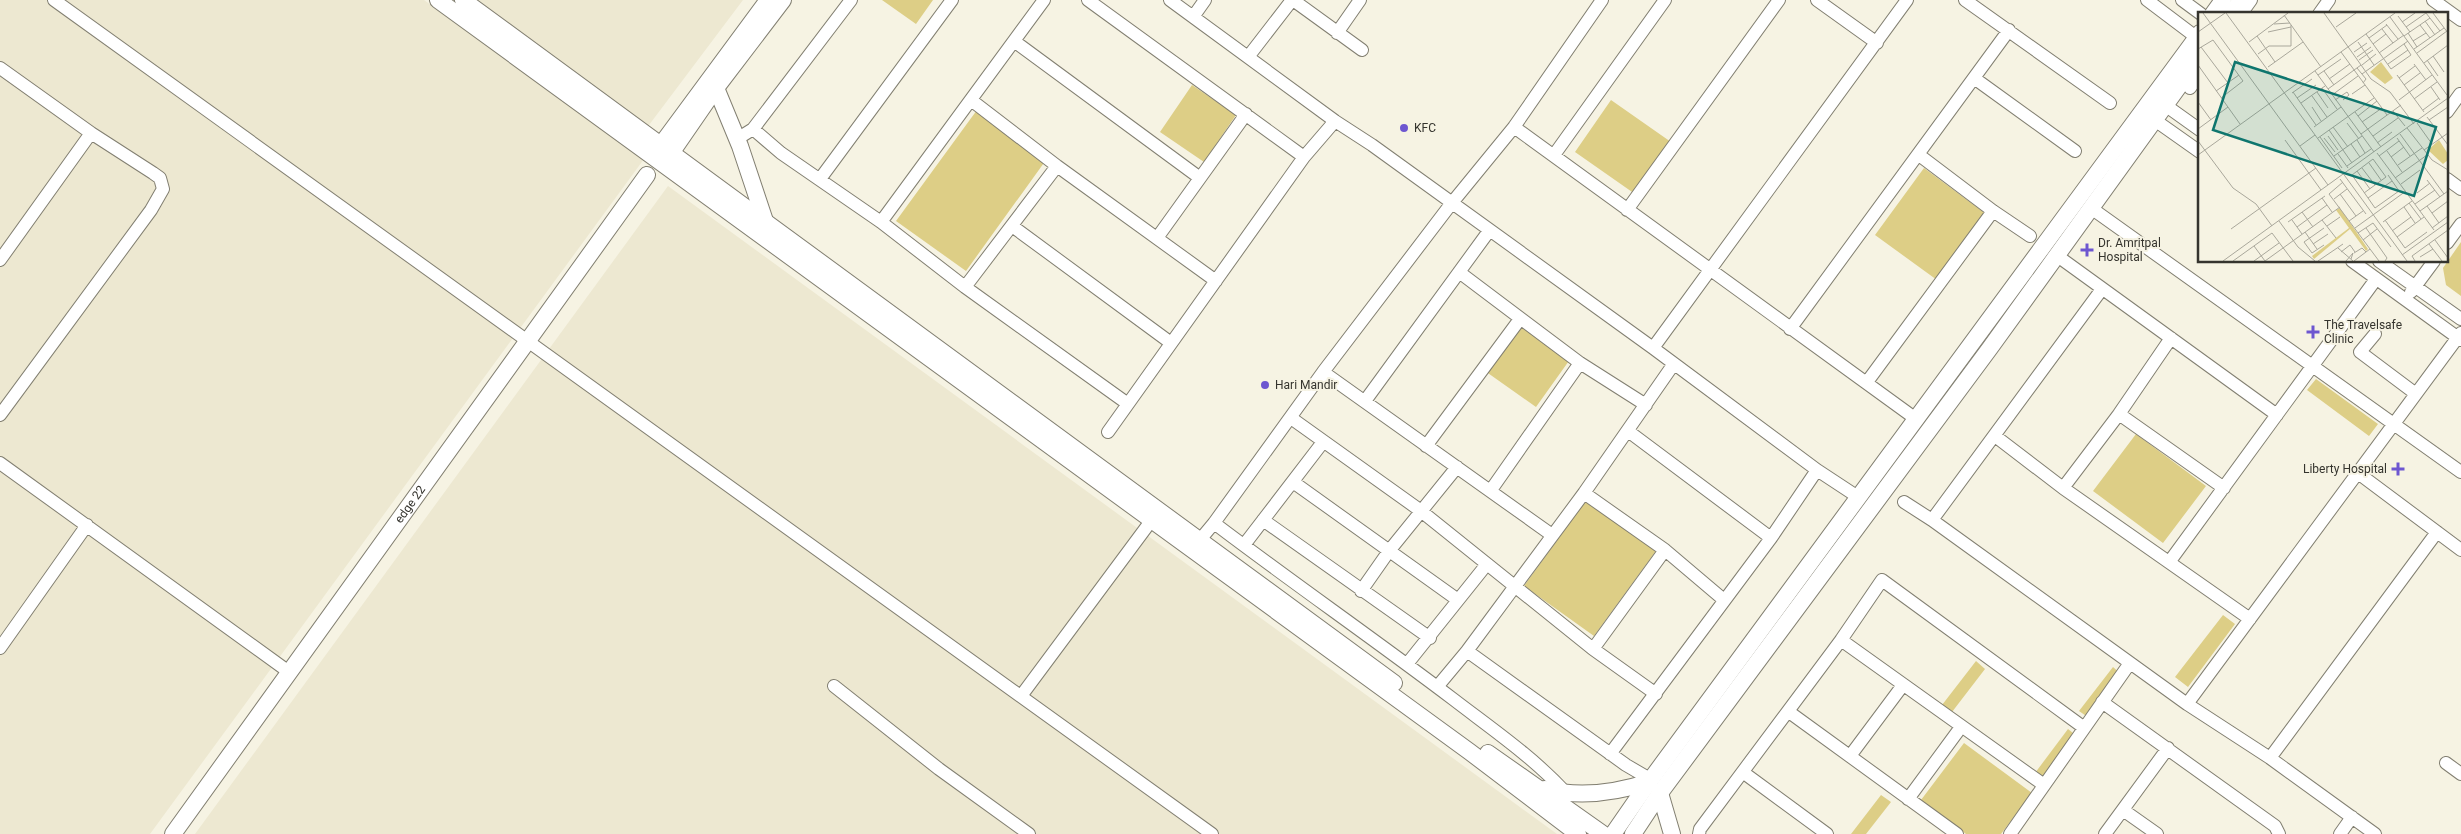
<svg xmlns="http://www.w3.org/2000/svg" width="2461" height="834" font-family="Roboto,sans-serif">
<rect width="100%" height="100%" fill="#f6f3e3"/>
<path fill="#ede8d1" d="M0,0H424L644,159L150,834H0Z
M478,0H743L646,129Z
M668,186L1557,834H195Z"/>
<path fill="#ddce86" d="M882,0H933L916,24Z
M1192,85L1236,115L1204,162L1160,132Z
M1611,100L1671,142L1635,194L1575,152Z
M977,110L1046,160L966,271L896,221Z
M1924,168L1986,214L1937,280L1875,235Z
M2461,242V296L2446,285L2443,268Z
M1520,322L1571,358L1536,407L1485,371Z
M2316,379L2378,424L2369,436L2307,390Z
M2136,434L2206,486L2163,543L2093,491Z
M1586,500L1656,551L1594,636L1524,586Z
M2223,615L2235,624L2188,687L2175,677Z
M1976,661L1985,669L1952,712L1942,705Z
M2113,667L2122,675L2089,718L2079,711Z
M2068,729L2078,737L2044,780L2035,773Z
M1964,743L2032,793L2001,834H1966L1921,800Z
M1881,795L1891,802L1866,834H1851Z"/>
<g fill="none" stroke-linecap="round" stroke-linejoin="round">
<defs>
<path id="minor" d="M54,0L1212,834
M1088,0L1304,157
M1170,0L1335,121L1372,145L1653,348L1817,470L1858,497
M1293,0L1362,50
M1817,0L1877,43
M1965,0L2110,103
M2147,0L2200,40
M2182,0L2201,14
M2433,0L2461,20
M2241,14L2251,0
M2319,14L2329,0
M1193,17L1205,0
M1337,33L1360,0
M1014,41L1200,178
M1248,57L1292,0
M0,68L91,133L153,173L160,178L163,189L151,210L0,415
M1974,78L2075,151
M2190,88L2200,74
M971,100L1057,166L1216,281
M2158,100L2200,130
M2447,112L2460,94
M2149,116L2200,152
M1514,127L1916,419
M753,129L781,153L881,222L965,287L1128,404
M737,139L753,129L851,0
M1554,155L1665,0
M1919,155L1993,211L2030,236
M820,179L952,0
M2447,179L2461,189
M2091,208L2461,472
M1627,210L1779,0
M881,222L1044,0
M1012,226L1171,343
M1157,238L1246,114
M2447,243L2461,224
M0,260L91,133
M2063,260L2277,415
M2352,261L2461,340
M2379,261L2461,319
M1459,272L1580,363L1646,405
M965,287L1057,166
M2411,292L2434,261
M1790,329L2009,30
M2375,334L2360,352L2416,394
M1653,348L1907,0
M1323,372L1552,535
M1867,382L1993,211
M1365,401L1489,231
M2119,414L2224,488
M1291,418L1421,511L1593,649L1656,694
M1628,431L1771,538
M1108,432L1304,157L1335,121
M1995,436L2063,488L2250,619
M1426,446L1520,319
M0,463L289,672
M2358,473L2461,550
M1293,482L1458,600
M2063,488L2119,414L2171,338
M1491,490L1580,363
M1584,493L1665,550L1724,600
M1904,502L1932,520L2187,704L2270,758L2375,834
M1263,520L1430,638
M1932,520L2102,289
M1214,523C1293,583 1374,639 1453,699C1492,729 1533,757 1566,793
M1244,545L1323,442
M1194,547L1214,523L1323,372L1451,204L1514,127L1602,0
M2170,561L2376,279
M1361,591L1389,551L1457,467
M1841,640L2044,785
M0,648L87,525
M1593,649L1665,550
M1467,651L1626,765L1650,779
M1407,664L1487,564
M834,686L939,769L1029,834
M1437,687L1467,651L1584,493L1673,365
M1021,696L1151,521
M2102,702L2275,826L2279,834
M2187,704L2461,333
M1789,712L1957,834
M1610,754L1771,538L1817,470
M1850,756L1903,685
M2270,758L2437,532
M2446,763L2461,774
M1744,773L1827,834
M1908,799L1961,727
M2123,810L2157,834
M1699,834L1700,829L1841,640L1882,580L2083,727
M2010,834L2130,663
M2105,834L2168,748
M2340,834L2352,817"/>
<g id="major">
<path d="M438,0L1470,752L1578,834"/>
<path d="M463,0L1394,683"/>
<path d="M2213,14L2223,0"/>
<path d="M2231,14L2241,0"/>
<path d="M716,88L740,146L765,221"/>
<path d="M655,153L768,0"/>
<path d="M665,162L716,88L783,0"/>
<path d="M1488,753L1603,834"/>
<path d="M1545,789C1580,798 1615,793 1649,782"/>
<path d="M1660,793L1672,834"/>
<path id="s1" d="M173,834L647,175"/>
<path d="M1613,834L1649,782L2200,33"/>
<path d="M1633,834L1660,793L1990,348L2200,57"/>
</g>
</defs>
<use href="#minor" stroke="#827f71" stroke-width="14"/>
<use href="#major" stroke="#827f71" stroke-width="18"/>
<use href="#minor" stroke="#fff" stroke-width="12"/>
<use href="#major" stroke="#fff" stroke-width="16"/>
</g>
<g fill="#6d56d0" stroke="#f6f3e3" stroke-width="2">
<circle cx="1404" cy="128" r="5"/>
<path d="M2084.5 242.5h5v5h5v5h-5v5h-5v-5h-5v-5h5z"/>
<path d="M2310.5 324.5h5v5h5v5h-5v5h-5v-5h-5v-5h5z"/>
<circle cx="1265" cy="385" r="5"/>
<path d="M2395.5 461.5h5v5h5v5h-5v5h-5v-5h-5v-5h5z"/>
</g>
<g text-anchor="middle" dominant-baseline="central" stroke-width="4" stroke-linejoin="round" paint-order="stroke">
<g font-size="12" fill="#35342e" stroke="#f6f3e3" text-anchor="start">
<text x="1414" y="128">KFC</text>
<text x="2098" y="243">Dr. Amritpal<tspan x="2098" dy="14">Hospital</tspan></text>
<text x="2324" y="325">The Travelsafe<tspan x="2324" dy="14">Clinic</tspan></text>
<text x="1275" y="385">Hari Mandir</text>
<text x="2387" y="469" text-anchor="end">Liberty Hospital</text>
</g>
<g font-size="12" fill="#35342e" stroke="#f6f3e3">
<text stroke="none"><textPath href="#s1" startOffset="406">edge 22</textPath></text>
</g>
</g>
<g transform="translate(2198 12)">
<rect width="250" height="250" fill="#f6f3e3"/>
<path d="M183,50L195,66L187,72L172,60ZM241,128L250,142V148L245,152L230,138ZM142,196L170,237L168,239L152,217L116,247L114,244L151,216L138,198Z" fill="#ddce86"/>
<path fill="none" stroke="#a9a79b" stroke-width="1" d="M5,1L130,173M28,1L209,249M126,1L173,67L192,80L216,112M228,1L242,19M235,1L250,21M86,3L123,55M200,4L212,20M192,5L249,83M227,9L237,23M204,10L217,1M76,12L92,11M188,12L200,27M222,13L232,26M138,15L158,1M208,15L228,1M184,17L195,31M0,20L27,1M70,20L93,15M210,21L219,35M168,22L193,57L213,43L206,32M59,24L77,50M206,24L232,6M171,26L189,13M215,29L228,21M51,30L90,1M160,30L176,53M175,32L188,22M3,35L30,71M0,37L15,28L45,69L23,86M216,37L246,16M143,40L189,103M156,40L169,31M181,41L206,23M219,41L249,19M60,42L71,34H93V13M235,44L246,60M159,45L173,35M161,48L175,38M229,48L240,64M226,51L250,33M190,52L210,38M216,52L228,68M0,53L42,112M164,53L178,42M70,55L105,30M159,56L168,67L165,71M117,59L176,140M126,59L136,73M164,62L210,29M120,63L143,47M199,63L226,100M201,66L217,54M131,67L152,52M206,73L222,61M233,75L242,88M124,76L139,97M130,77L163,53M18,79L41,63M95,80L118,113M119,80L130,96M94,81L114,67M154,82L167,73M134,83L160,64M114,84L129,105M99,86L118,73M216,87L239,70M137,88L149,80L151,83L145,88M201,88L234,63M0,90L13,108M103,91L127,74M114,95L123,109M225,98L241,86M195,99L207,114M157,100L183,135M160,104L179,89M229,105L250,133M231,108L250,95M164,110L184,96M149,111L161,127M219,111L234,132M116,115L143,95M135,115L150,135M209,116L234,148L250,158M0,117L30,95M131,118L154,151M163,122L203,93M202,122L246,182M130,124L140,138M175,124L200,106M122,125L144,156M120,126L176,86M126,126L137,140M199,126L212,144M87,128L123,178M159,128L167,141M0,129L35,176L58,192L74,214M179,131L194,120M153,132L162,145M102,134L117,123M226,138L250,121M189,139L204,160M179,141L236,218M140,142L150,156M0,143L197,1M136,144L164,124M181,144L201,129M193,145L206,135M171,151L183,168M200,153L224,136M149,154L173,137M164,156L177,173M159,159L172,177M188,165L175,147L154,163L177,196L201,179L190,163M197,166L229,143M142,167L168,202M229,168L242,185M145,170L131,182L181,249M203,172L222,158M166,181L188,165M219,181L232,171M142,182L158,204M124,186L134,200M170,186L194,169M136,187L149,177M211,191L223,207M217,192L237,178M229,194L241,211M206,195L217,211M222,199L250,179M104,200L115,215M234,201L250,189M94,208L104,222M124,208L138,226M187,208L207,236L229,220M81,209L100,235L117,249M151,209L165,199M90,210L127,184M185,210L214,189M129,214L142,205M99,215L129,193M157,216L208,179M168,216L189,246L187,249M234,216L250,204M33,217L118,156M194,219L213,205M107,220L119,237M160,221L175,211L193,235M199,225L226,205M165,228L179,217M237,228L250,246M115,232L130,222M231,232L244,249M126,233L114,241L106,230L126,216M56,234L67,249M140,236L155,249M143,240L152,233L157,240M156,241L164,236L168,240M204,243L250,210M222,245L235,237M25,249L250,86M35,249L74,221L95,249M56,249L81,231M67,249L142,195M120,249L145,232M148,249L155,241L153,247M156,249L172,237M217,249L214,244L250,218"/>
<path fill="#0f766e" fill-opacity="0.15" stroke="#0f766e" stroke-width="2.5" d="M37,50L238,115L216,184L15,118Z"/>
<rect width="250" height="250" fill="none" stroke="#35342e" stroke-width="2.5"/>
</g>
</svg>
